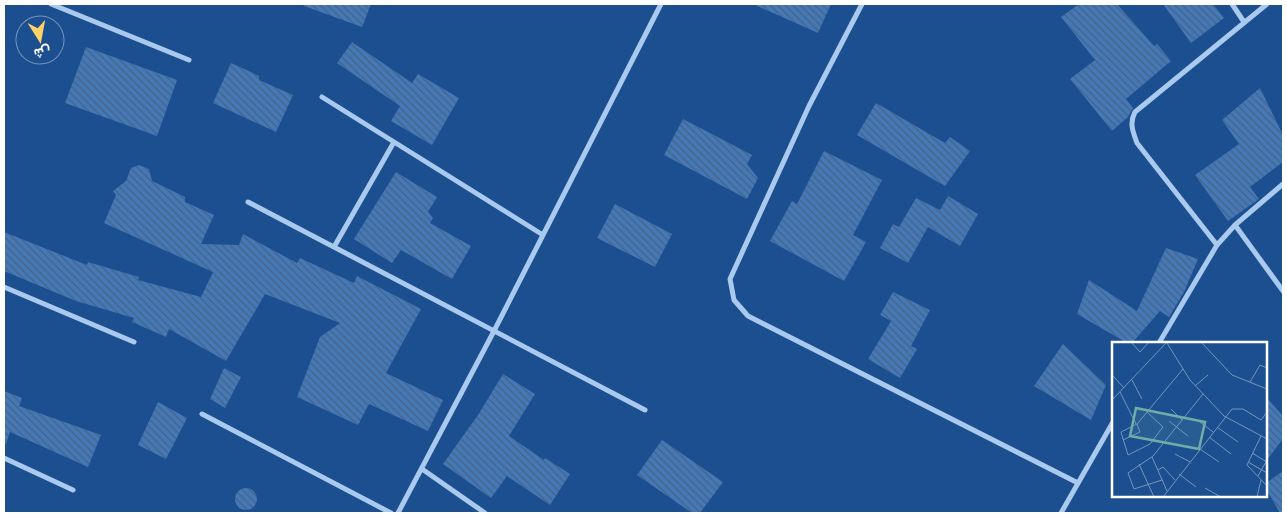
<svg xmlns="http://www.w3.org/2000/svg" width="1287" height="517" font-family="'Nunito Sans',Vazirmatn,sans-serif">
<defs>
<pattern id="building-back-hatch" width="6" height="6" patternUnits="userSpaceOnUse" patternTransform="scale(1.25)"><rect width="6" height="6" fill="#4478b7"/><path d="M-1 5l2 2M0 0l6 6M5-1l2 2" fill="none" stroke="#486282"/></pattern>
</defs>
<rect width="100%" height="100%" fill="#1b4f8f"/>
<path fill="url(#building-back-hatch)" d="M304,4H371L362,27L304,6Z
M753,4H831L818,33Z
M1079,4H1117L1154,46L1157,44L1171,61L1126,99L1133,108L1128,117L1112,131L1070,79L1095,60L1061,17Z
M1163,4H1213L1224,18L1191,43Z
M352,42L412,83L418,74L459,98L432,145L391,121L400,106L337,63Z
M86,47L177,80L157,136L65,103Z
M231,63L259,76V80L293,95L276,132L213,103Z
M1260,88L1283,135V162L1250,187L1259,199L1228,221L1195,175L1239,144L1222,120Z
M876,103L945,143L950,137L970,151L945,186L857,135Z
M683,119L752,155L747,164L758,178L747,199L664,155Z
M824,151L882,180L853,235L866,242L844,281L770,241L792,201L797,204Z
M139,165L149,169L152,181L185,197V202L214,215L201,244L239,245L243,234L297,263L300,258L354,283L357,276L421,309L386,373L443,400L428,431L369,404L358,425L297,397L320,337L340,323L265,294L226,361L169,329L166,337L132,322L134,318L76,301L4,271V232L87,265L88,262L139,277L138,280L201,297L213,272L104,223L116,195L113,191L126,181L131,168Z
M396,172L437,197L428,212L433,218L430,223L471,246L452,279L401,250L392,263L354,239Z
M948,196L978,214L960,246L928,227L908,263L880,248L893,224L899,227L916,198L940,210Z
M615,204L672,234L655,267L597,238Z
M1166,248L1198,259L1184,292L1169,317L1160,311L1132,343H1127L1077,314L1089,280L1137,311Z
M893,292L930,310L911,346L917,349L900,378L868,359L891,321L880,315Z
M1063,344L1106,385L1091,420L1034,386Z
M224,368L241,377L225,408L210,399Z
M503,374L535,394L509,436L544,460L545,458L570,474L550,505L507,476L491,498L443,464L478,415Z
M4,391L22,398L19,406L101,435L88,467L10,432L6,444L4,443Z
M1266,397L1283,416V439L1266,461Z
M158,402L187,418L166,459L138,445Z
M662,440L723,482L700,513H692L637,475Z
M1283,471V513H1280L1266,489V483Z
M235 499a11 11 0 1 1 22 0a11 11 0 1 1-22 0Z"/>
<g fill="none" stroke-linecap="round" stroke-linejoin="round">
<path stroke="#a9c9ee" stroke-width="5" d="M51,4L189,60
M862,4L809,106L730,279L734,300L748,316L1078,483
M1232,4L1244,22
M322,97L543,235
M248,202L645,410
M1235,225L1283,291
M1217,245L1137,143C1133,132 1129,123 1135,112L1267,4
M334,247L394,142
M4,287L134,342
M1159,343L1217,245L1235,225L1283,184
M202,414L391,513
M4,458L73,490
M422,469L485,513
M398,513L494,331L661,4
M1061,513L1113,422"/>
</g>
<g transform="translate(1112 342)">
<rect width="155" height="155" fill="#1b4f8f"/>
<path fill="none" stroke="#7695bc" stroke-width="1" d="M19,0L28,10L37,0M89,0L120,33L155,47M55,1L78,38L112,74L155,97M1,34L12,46M20,38L30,57M138,40L148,23L155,26M83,44L96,33M8,50L24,82M0,58L55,0M59,67L70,78M35,70L51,85L38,102L16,113L9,90L25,82L71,27M57,79L76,94M88,80L101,90M105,85L126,100M149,94L135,123L155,144M97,95L119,112M11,98L28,90L25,82M88,107L107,120M140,111L155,120M63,112L78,120M40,115L55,149M136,120L155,131M27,122L42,155M46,128L51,125L63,138M67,132L84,145M146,134L155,118M50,138L22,147L16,131L41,114L91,52M93,146L109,155M51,155L120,67H131L149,78L155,70M145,155L149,138"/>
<path fill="#6fada8" fill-opacity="0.15" stroke="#6fada8" stroke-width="2.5" d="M24,66L93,80L87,107L18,94Z"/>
<rect width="155" height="155" fill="none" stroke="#fff" stroke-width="2.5"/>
</g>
<rect width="1287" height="517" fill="none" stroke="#ffffff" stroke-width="10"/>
<g transform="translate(40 40) rotate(169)"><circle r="24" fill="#1b4f8f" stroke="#7695bc"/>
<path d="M0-4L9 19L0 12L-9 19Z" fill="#ffd166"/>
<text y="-8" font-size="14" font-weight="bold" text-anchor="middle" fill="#ffffff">ش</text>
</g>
</svg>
